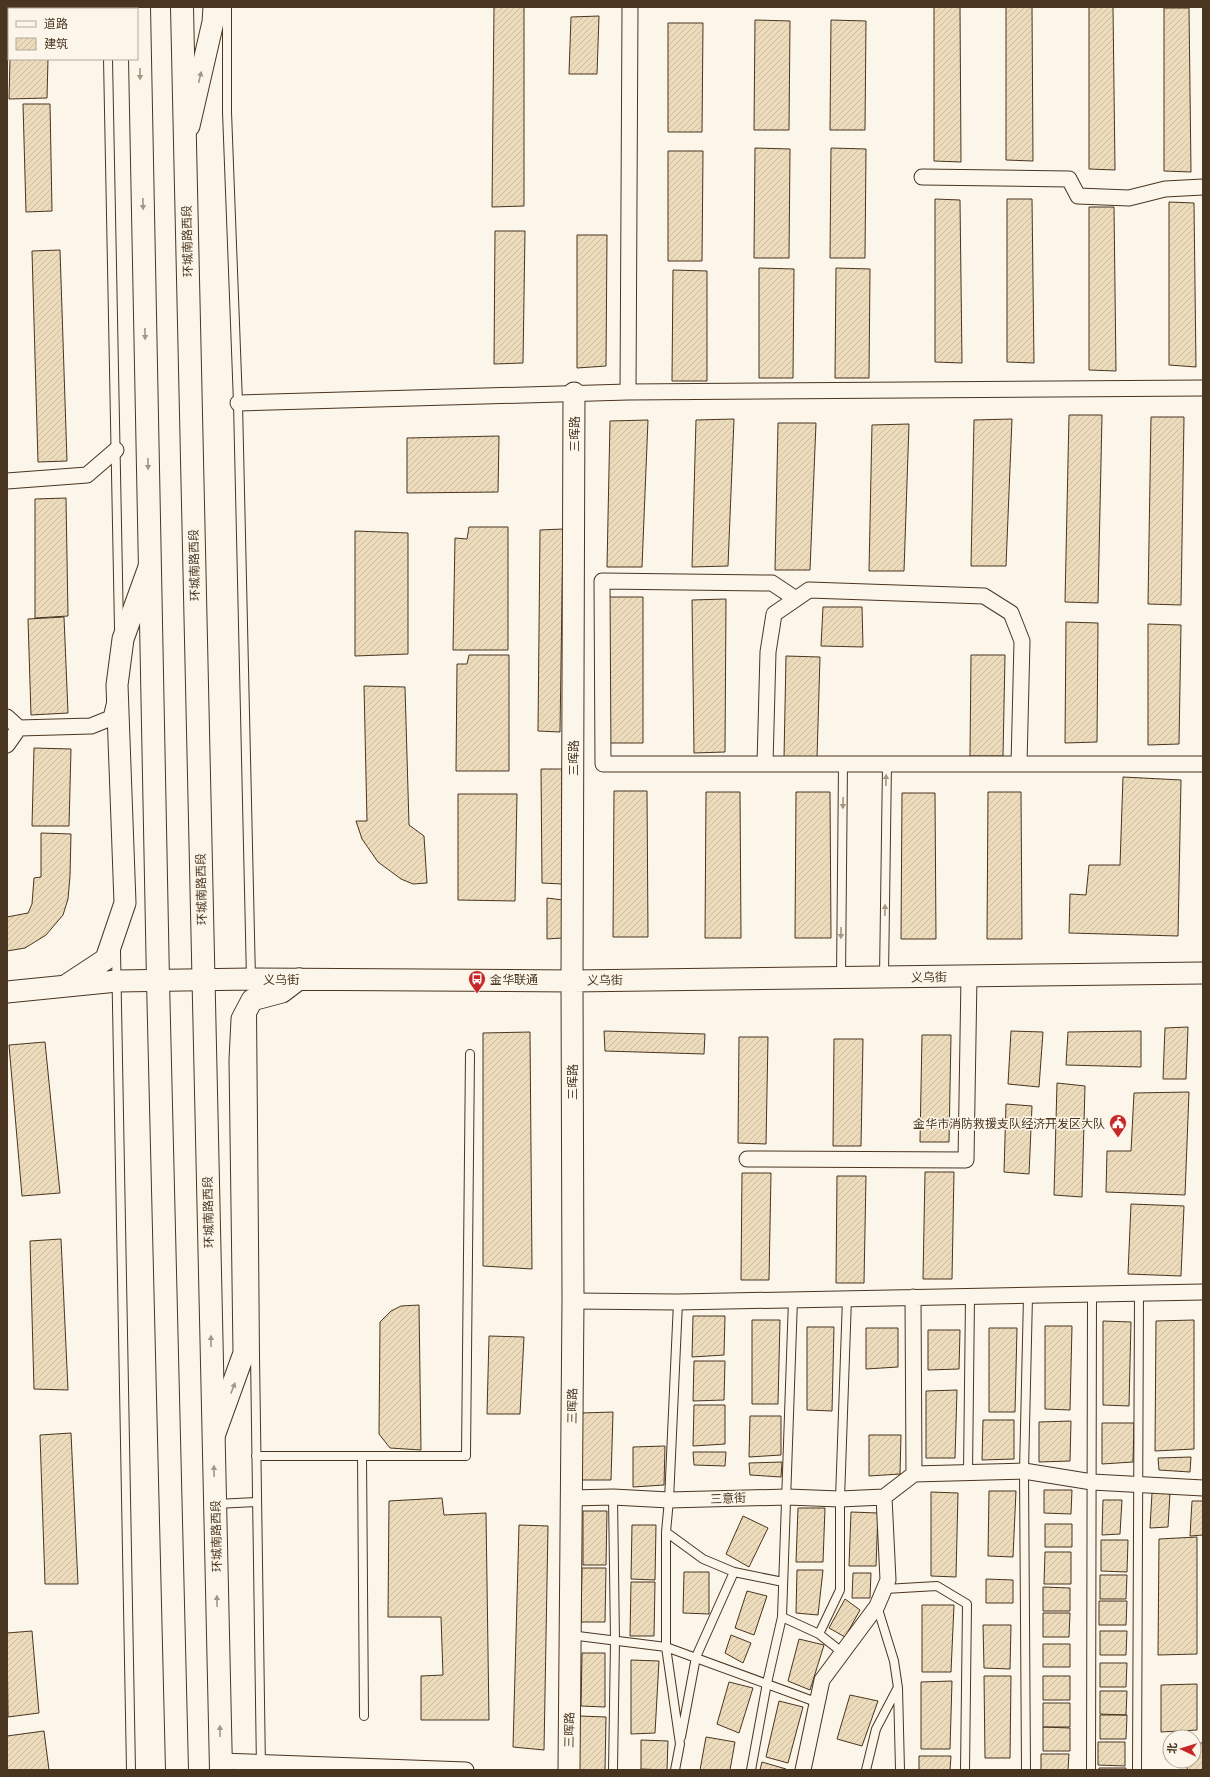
<svg xmlns="http://www.w3.org/2000/svg" width="1210" height="1777" font-family="'IBM Plex Serif','Noto Sans SC',serif">
<defs>
<pattern id="building-hatch" width="6" height="6" patternUnits="userSpaceOnUse"><rect width="6" height="6" fill="#ecdcbc"/><path d="M-1 1l2-2M0 6l6-6M5 7l2-2" fill="none" stroke="#ccbda1"/></pattern>
</defs>
<rect width="100%" height="100%" fill="#fbf6e9"/>
<path fill="url(#building-hatch)" stroke="#4a3520" d="M9,7H47V9H9Z
M494,7H524V206L492,207Z
M934,7H960L961,162L934,161Z
M1006,7H1032L1033,161L1006,160Z
M1089,7H1113L1115,170L1089,169Z
M1164,8H1189L1191,172L1164,171Z
M599,16L597,74H569L571,17Z
M755,20L790,21L789,130H754Z
M831,20L866,21L865,130H830Z
M668,23H703L702,132H668Z
M10,59H48L47,98L9,99Z
M23,104H50L52,211L26,212Z
M755,148L790,149L789,258H754Z
M831,148L866,149L865,258H830Z
M668,151H703L702,261H668Z
M935,199L960,200L962,363L935,362Z
M1007,199H1032L1034,363L1007,362Z
M1169,202L1194,203L1196,367L1169,365Z
M1089,207H1114L1116,371L1089,370Z
M495,231H525L523,363L494,364Z
M577,235H607L606,366L577,368Z
M60,250L67,461L38,462L32,251Z
M759,268L794,269L793,378H759Z
M836,268L870,269L869,378H835Z
M673,270L707,271V381H672Z
M1069,415H1102L1098,603L1065,602Z
M1151,417H1184L1181,605L1148,604Z
M734,419L728,566L692,567L696,420Z
M1012,419L1006,566H971L974,420Z
M648,420L642,567H607L610,421Z
M778,423H816L810,570H775Z
M909,424L904,571H869L872,425Z
M499,436L498,492L407,493V438Z
M66,498L68,616L35,618V499Z
M469,527H508V650H453L455,538L467,539Z
M563,529L560,732L538,731L540,530Z
M355,531L408,533V654L355,656Z
M609,597H643V743H608Z
M726,599L725,752L694,753L692,600Z
M823,607H862L863,647L821,646Z
M64,617L68,713L31,715L28,619Z
M1066,622L1098,623L1097,742L1065,743Z
M1148,624L1181,625L1179,744L1148,745Z
M469,655H509V771H456L457,664H467Z
M971,655H1005L1003,756H970Z
M786,656L820,657L817,758H784Z
M364,686L405,687L409,825L424,836L427,883L413,884L401,879L378,862L362,839L356,821H367Z
M34,748L71,749L69,826H32Z
M541,769H562V884L542,883Z
M1123,777L1181,780L1178,936L1069,933L1070,894L1086,895L1089,865H1120Z
M614,791H647L648,937H613Z
M706,792H740L741,938H705Z
M796,792H830L831,938H795Z
M988,792H1021L1022,939H987Z
M902,793H935L936,939H901Z
M458,794H517L515,901L458,900Z
M41,833L71,834L70,876L68,899L63,915L46,935L25,948L7,951V917L28,913L32,904L34,878L41,877Z
M547,898L563,900L562,938L547,939Z
M1188,1027L1186,1079H1163L1165,1028Z
M604,1031L705,1034L704,1054L605,1051Z
M1011,1031L1043,1032L1039,1087L1008,1084Z
M1141,1031V1067L1066,1065L1068,1032Z
M530,1032L532,1269L483,1266V1033Z
M922,1035H951L949,1142H920Z
M739,1037H768L766,1144L738,1143Z
M834,1039H863L861,1146H833Z
M45,1042L60,1193L22,1196L9,1045Z
M1057,1083L1085,1086L1082,1197L1054,1195Z
M1189,1092L1185,1195L1106,1192L1107,1151H1131L1134,1093Z
M1006,1104L1032,1106L1029,1174L1004,1172Z
M925,1172H954L952,1279H923Z
M742,1173H771L769,1280H741Z
M837,1176H866L864,1283H836Z
M1131,1204L1184,1206L1181,1276L1128,1274Z
M61,1239L68,1390L34,1389L30,1241Z
M419,1305L421,1450L390,1448L379,1434L380,1322L391,1311L401,1306Z
M693,1316H725L724,1355L692,1357Z
M752,1320H780L778,1404H752Z
M1194,1320V1449L1155,1451L1156,1321Z
M1103,1321L1131,1322L1129,1406L1103,1405Z
M1045,1326H1072L1070,1410L1045,1409Z
M807,1327H834L832,1411L807,1410Z
M866,1328H898V1367L866,1369Z
M989,1328H1017L1015,1412H989Z
M928,1330H960L959,1369L928,1370Z
M489,1336L524,1337L520,1414H487Z
M694,1361H725L724,1400L693,1401Z
M957,1390L955,1458H926V1391Z
M694,1405H725V1444L693,1446Z
M613,1412L611,1480H582L581,1413Z
M750,1416H781V1455L749,1457Z
M983,1420H1014V1459L982,1460Z
M1071,1421L1070,1461L1039,1462V1422Z
M1102,1423H1134L1133,1462L1102,1464Z
M71,1433L78,1584H45L40,1435Z
M869,1435H901L900,1474L869,1476Z
M665,1446L664,1485L633,1487V1447Z
M693,1452H726L725,1466L694,1465Z
M1191,1457L1190,1472L1159,1470L1158,1458Z
M782,1462L781,1477L750,1475L749,1463Z
M1044,1490H1072L1071,1514L1044,1513Z
M989,1491H1016L1013,1557L988,1556Z
M931,1492L958,1493L956,1577L931,1576Z
M1152,1493H1170L1168,1527L1150,1528Z
M442,1498L444,1515L486,1513L489,1720H421V1676L443,1675L441,1617H388L389,1501Z
M1103,1500H1122L1120,1534L1102,1535Z
M1192,1501H1203V1535L1190,1536Z
M798,1508H825L823,1562H796Z
M583,1511H607L606,1565H583Z
M851,1512L878,1513L876,1566H849Z
M743,1516L768,1528L749,1567L726,1554Z
M1045,1524H1072V1547H1045Z
M519,1525L548,1526L544,1750L513,1747Z
M632,1525H656L655,1580L631,1579Z
M1197,1537V1654L1158,1655L1159,1539Z
M1101,1540H1128L1127,1572L1101,1571Z
M1045,1552H1071V1584H1044Z
M582,1568H606L605,1622H581Z
M797,1570H823L818,1615L796,1613Z
M684,1572H709V1614L683,1613Z
M853,1573H871L870,1598H852Z
M1100,1575H1127L1126,1599H1100Z
M986,1579L1013,1580V1603H986Z
M631,1582H655L654,1636H630Z
M1043,1587L1070,1588V1611H1043Z
M747,1591L767,1596L754,1635L735,1628Z
M845,1599L860,1610L845,1637L829,1628Z
M1099,1601H1127L1126,1625H1099Z
M922,1605H954L951,1672H922Z
M1043,1613H1070L1069,1637H1043Z
M983,1625H1011L1010,1669L984,1668Z
M32,1631L39,1713L8,1717L7,1633Z
M1100,1631H1127L1126,1655H1100Z
M731,1635L751,1643L743,1663L725,1653Z
M799,1639L824,1645L810,1690L788,1681Z
M1043,1644H1070V1667H1043Z
M582,1653H605V1707L581,1706Z
M631,1660L659,1661L655,1733L631,1734Z
M1100,1663H1127L1126,1687H1100Z
M984,1676H1011L1010,1758H985Z
M1043,1676H1070V1700H1043Z
M952,1681L950,1749H921V1682Z
M729,1682L753,1688L739,1733L717,1724Z
M1197,1684V1730L1161,1732V1685Z
M1100,1691H1127L1126,1715L1100,1714Z
M850,1695L878,1701L862,1746L837,1739Z
M779,1701L803,1707L788,1763L766,1757Z
M1043,1703H1070V1727H1043Z
M1100,1715H1127L1126,1739H1100Z
M579,1716L606,1717L605,1770H579Z
M1043,1727L1070,1728V1751H1043Z
M44,1731L49,1770H7V1736Z
M706,1737L735,1742L730,1770H700Z
M641,1740L668,1741L667,1770L641,1769Z
M1098,1742H1125V1766L1098,1765Z
M1194,1743H1203V1770H1187L1188,1761H1194Z
M1041,1754H1069L1068,1770H1041Z
M919,1756H951L950,1770H919Z
M762,1762L786,1769V1770H760Z
M1099,1768H1126V1770H1099Z"/>
<g fill="none" stroke-linecap="round" stroke-linejoin="round">
<defs>
<path id="lane" d="M107,7V9
M227,7V112L238,403L251,979
M108,59L119,628
M116,951L131,1770
M884,976L887,764
M841,977L843,764
M252,1011L255,1356L261,1770
M256,1456H466L470,1054
M362,1456L364,1716
M968,1472L970,1297
M613,1497L615,1641L613,1770
M216,1504L257,1502
M666,1532L703,1559L734,1572L783,1582
M885,1589L937,1586L967,1604L965,1770
M877,1606L894,1661L898,1688L900,1770
M782,1617L819,1634L843,1653
M819,1634L840,1590V1499L847,1298
M570,1635L666,1647L816,1702
M681,1737L696,1657L734,1572
M675,1770L680,1744L666,1647V1532L669,1500L678,1302
M751,1770L767,1683L782,1617L793,1299
M866,1770L876,1729L897,1689
M1026,1770L1024,1471L1028,1296
M1091,1770L1092,1295
M1137,1770L1139,1293"/>
<path id="street" d="M7,27H9
M922,177L1069,179L1078,196L1129,198L1165,189L1203,187
M628,392L630,7
M238,403L628,392L1203,388
M7,481L87,475L116,450
M796,599L772,583L602,581L603,764H1203
M7,717L19,728L91,726L111,718L115,701
M7,745L19,728
M765,764L768,652L774,614L809,590L984,596L1011,613L1022,641L1019,764
M747,1159L966,1160L969,976
M573,1301L678,1302L1203,1292
M914,1474L1024,1471L1092,1482L1203,1488
M571,1498L613,1497L669,1500L787,1497L840,1499L884,1497
M221,1761L466,1770
M803,1770L822,1680L877,1606L888,1580L884,1497L914,1474L913,1297"/>
<path id="secondary" d="M189,126L213,22L214,7
M68,984L106,959L125,903L117,685L123,639L149,567
M7,992L117,981L251,979L572,981L1203,973
M214,1436L244,1353L240,1060L242,1019L252,1000L282,992L299,979
M569,1770L573,1301L572,981L574,393"/>
<path id="primary" d="M139,7L158,981L177,1770
M182,7L221,1770"/>
</defs>
<use href="#lane" stroke="#4a3520" stroke-width="10"/>
<use href="#street" stroke="#4a3520" stroke-width="17"/>
<use href="#secondary" stroke="#4a3520" stroke-width="23"/>
<use href="#primary" stroke="#4a3520" stroke-width="24"/>
<use href="#lane" stroke="#fbf6e9" stroke-width="8"/>
<use href="#street" stroke="#fbf6e9" stroke-width="15"/>
<use href="#secondary" stroke="#fbf6e9" stroke-width="21"/>
<use href="#primary" stroke="#fbf6e9" stroke-width="22"/>
</g>
<defs><path id="oneway-solid" d="M-6-.8H1V-3.2L6.5 0L1 3.2V.8H-6Z"/></defs>
<g fill="#a29684">
<use href="#oneway-solid" transform="translate(140 74) rotate(89)"/>
<use href="#oneway-solid" transform="translate(200 77) rotate(-76)"/>
<use href="#oneway-solid" transform="translate(143 204) rotate(89)"/>
<use href="#oneway-solid" transform="translate(145 334) rotate(89)"/>
<use href="#oneway-solid" transform="translate(148 464) rotate(89)"/>
<use href="#oneway-solid" transform="translate(886 780) rotate(-89)"/>
<use href="#oneway-solid" transform="translate(843 803) rotate(91)"/>
<use href="#oneway-solid" transform="translate(885 910) rotate(-89)"/>
<use href="#oneway-solid" transform="translate(841 933) rotate(91)"/>
<use href="#oneway-solid" transform="translate(211 1341) rotate(-91)"/>
<use href="#oneway-solid" transform="translate(233 1388) rotate(-69)"/>
<use href="#oneway-solid" transform="translate(214 1471) rotate(-91)"/>
<use href="#oneway-solid" transform="translate(217 1601) rotate(-91)"/>
<use href="#oneway-solid" transform="translate(220 1731) rotate(-91)"/>
</g>
<defs>
<symbol id="bus-pin" viewBox="-11 -11 22 30"><path d="M0 17L-7.5 6A9.5 9.5 0 1 1 7.5 6Z" fill="#c62828" stroke="#fbf6e9"/><path d="M-5-6H5V4H4V6H2V4H-2V6H-4V4H-5ZM-3.5-4V0h7V-4ZM-3.5 1.2v1.5H-2V1.2ZM2 1.2v1.5H3.5V1.2Z" fill="#fff"/></symbol>
<symbol id="civic-pin" viewBox="-11 -11 22 30"><path d="M0 17L-7.5 6A9.5 9.5 0 1 1 7.5 6Z" fill="#c62828" stroke="#fbf6e9"/><path d="M-.6-6.5H3V-4.5H.6V-3L4-1V1h2V6H-6V1h2V-1L-.6-3ZM-1.2 2.5V6h2.4V2.5Z" fill="#fff"/></symbol>
</defs>
<g fill-rule="evenodd">
<use href="#bus-pin" x="467" y="969" width="20" height="27"/>
<use href="#civic-pin" x="1108" y="1113" width="20" height="27"/>
</g>
<g text-anchor="middle" dominant-baseline="central" stroke-width="3" stroke-linejoin="round" paint-order="stroke">
<g font-size="12" fill="#4a3520" stroke="#fbf6e9">
<text transform="translate(187 241) rotate(-91)">环城南路西段</text>
<text transform="translate(574 434) rotate(-90)">三晖路</text>
<text transform="translate(194 565) rotate(-91)">环城南路西段</text>
<text transform="translate(573 758) rotate(-90)">三晖路</text>
<text transform="translate(201 889) rotate(-91)">环城南路西段</text>
<text transform="translate(929 977) rotate(-1)">义乌街</text>
<text x="281" y="979">义乌街</text>
<text transform="translate(605 980) rotate(-1)">义乌街</text>
<text transform="translate(572 1082) rotate(-90)">三晖路</text>
<text transform="translate(208 1212) rotate(-91)">环城南路西段</text>
<text transform="translate(572 1406) rotate(-89)">三晖路</text>
<text transform="translate(728 1498) rotate(-2)">三意街</text>
<text transform="translate(216 1536) rotate(-91)">环城南路西段</text>
<text transform="translate(569 1730) rotate(-89)">三晖路</text>
</g>
<g font-size="12" fill="#4a3520" stroke="#fbf6e9" text-anchor="start">
<text x="490" y="979">金华联通</text>
<text x="1105" y="1123" text-anchor="end">金华市消防救援支队经济开发区大队</text>
</g>
</g>
<rect width="1210" height="1777" fill="none" stroke="#4a3520" stroke-width="16"/>
<rect x="8" y="8" width="130" height="52" fill="#fbf6e9" stroke="#b4a999"/>
<rect x="16" y="21" width="20" height="6" fill="#fbf6e9" stroke="#b4a999"/>
<text x="44" y="28" font-size="12" fill="#4a3520">道路</text>
<rect x="16" y="38" width="20" height="12" fill="url(#building-hatch)" stroke="#b4a999"/>
<text x="44" y="48" font-size="12" fill="#4a3520">建筑</text>
<g transform="translate(1182 1749) rotate(274)"><circle r="19" fill="#fbf6e9" stroke="#b4a999"/>
<path d="M0-3L7 15L0 10L-7 15Z" fill="#c62828"/>
<text y="-6" font-size="11" font-weight="bold" text-anchor="middle" fill="#4a3520">北</text>
</g>
</svg>
